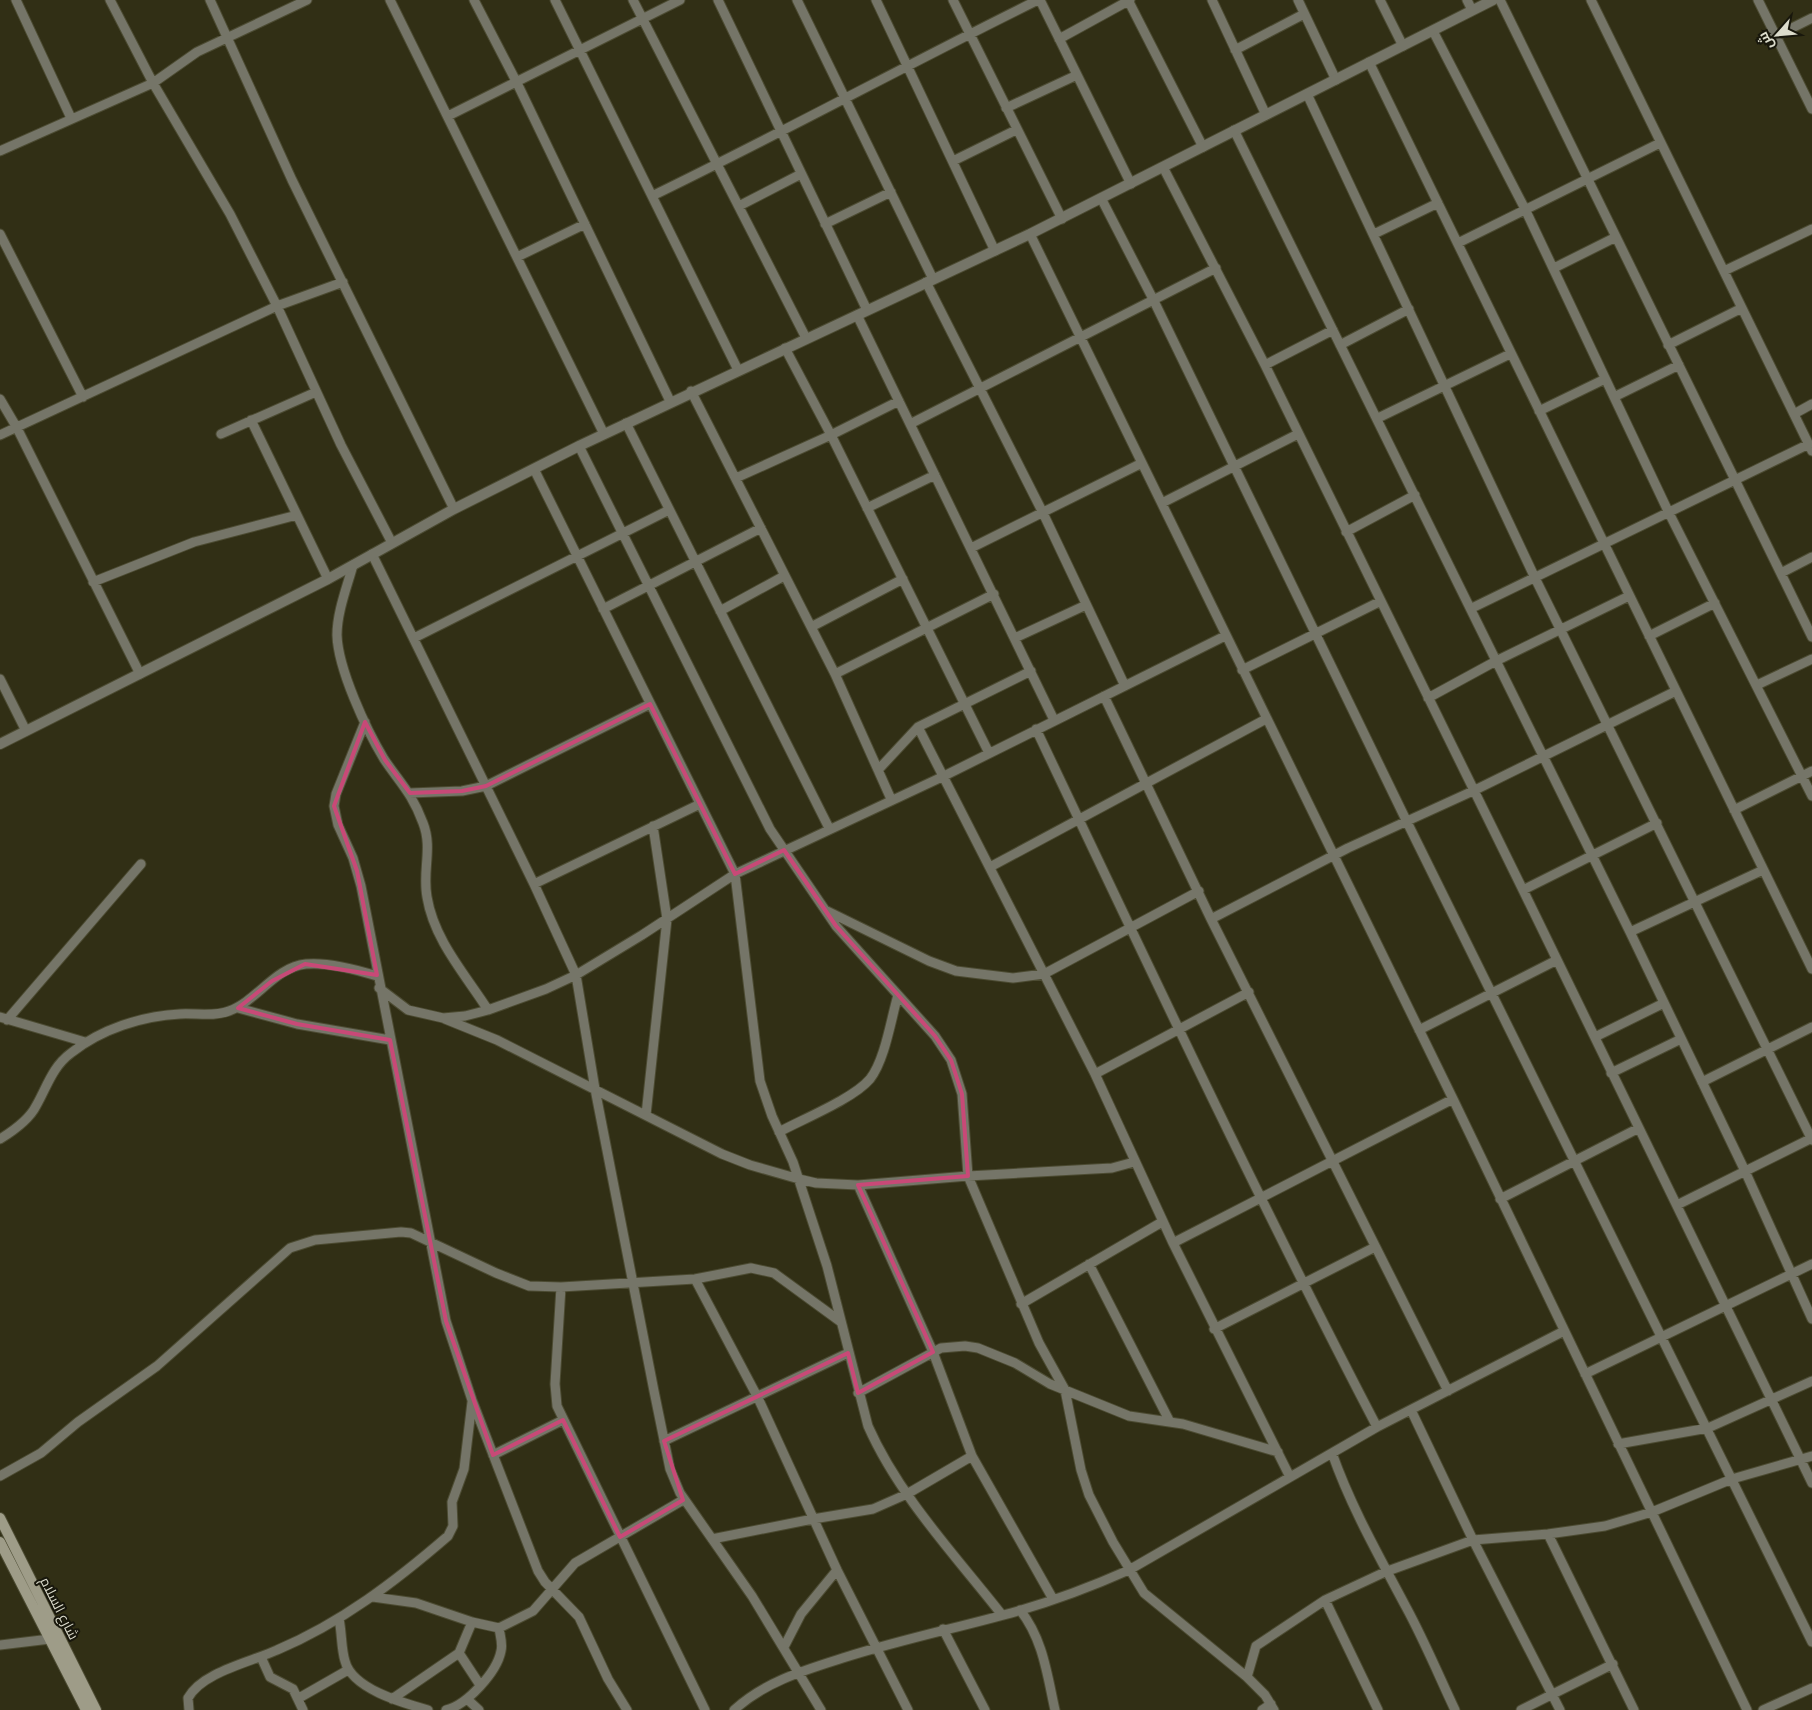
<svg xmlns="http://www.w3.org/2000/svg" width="1812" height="1710" font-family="'Titillium Web',Cairo,sans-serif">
<rect width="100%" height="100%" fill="#312f15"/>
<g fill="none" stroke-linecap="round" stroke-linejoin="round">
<defs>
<path id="minor" d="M16,0L71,118
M110,0L153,83L230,214L277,306L341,445L392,543
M210,0L292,180L454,509
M390,0L604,434
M474,0L517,83L670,401
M555,0L738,370
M633,0L806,338
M718,0L867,310
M797,0L933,279
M876,0L995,251
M953,0L1062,219
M1040,0L1131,184
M1128,0L1203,147
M1212,0L1266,115
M1298,0L1336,80
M1380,0L1403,46
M1467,0L1472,10
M1500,0L1812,637
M1591,0L1812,451
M1758,0L1812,109
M1433,31L1525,209L1668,511L1812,796
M1776,36L1812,18
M1059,39L1130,0
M1235,50L1304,14
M1369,62L1812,969
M1307,94L1535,578L1812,1140
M1006,108L1077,75
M448,116L680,0
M1234,130L1630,932L1745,1171L1812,1319
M0,151L153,83L197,52L307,0
M953,161L1016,130
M1163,167L1265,365L1523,890L1812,1483
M652,196C782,133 908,64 1038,0
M1101,198L1153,299L1407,822L1812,1642
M739,206L801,174
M825,224L891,192
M0,234L83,397
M1030,234L1453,1099L1747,1710
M1374,234L1438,203
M1458,243L1660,143
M517,257L585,224
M1554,268L1616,237
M1724,271L1812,229
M926,282L1043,513L1125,686
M857,315L1054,720
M1340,345L1409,309
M1668,345L1742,308
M785,348L831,435L989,753
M1265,365L1333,330
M691,391L835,674L891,799
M1614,397L1679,365
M0,399L17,428L140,674
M1539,411L1605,379
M1794,414L1812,404
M1378,418L1510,354
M251,420L328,579
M626,423L829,828
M910,424L1216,268
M221,434L316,392
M0,435L277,306L343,282
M579,446L770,829L836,926L935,1036L951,1060L962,1094L968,1176L1039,1343L1065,1390L1081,1470L1089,1495L1113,1542L1144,1593L1247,1677L1265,1695L1274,1710
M534,469L735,874L760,1081L772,1116L793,1162L827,1266L868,1426C899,1496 955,1555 1002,1615
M736,478L831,435L899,401
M1162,503L1298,434
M867,508L935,475
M1346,532L1415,495
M971,548L1142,463
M372,554L534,884L576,975L595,1089L654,1391L670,1469L680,1493L752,1596L821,1710
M353,565C347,587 337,612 337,635C338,669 366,729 384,759C400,783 412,793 423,823C433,848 422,871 427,897C434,940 465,974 488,1010
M1781,573L1812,557
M93,582L194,542L297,515
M1472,608L1809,444
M603,609L761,528
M720,611L784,576
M811,627L903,579
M1649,636L1715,603
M414,638L669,510
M1015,638L1086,605
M1242,670L1379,602
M835,674L994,594
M0,679L26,731
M1757,685L1812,659
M1104,696L1211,919L1448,1391
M1428,698L1496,661L1629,596
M365,722L336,794L334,806L338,825L353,858L361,886L446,1321L472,1400L538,1571L545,1582L579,1617L608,1679L627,1710
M918,727L1095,1074L1173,1243L1290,1477
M1036,729C1147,963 1257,1197 1377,1427
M878,770L918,727L1031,671
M410,793L462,791L486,786L650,704
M1734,810L1812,771
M990,867L1266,719
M534,884L700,804
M1523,890L1657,823
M827,911L929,961L956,971L1013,978L1044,974L1199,891
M1211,919L1348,848L1473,791L1676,691
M1630,932L1763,870
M379,988L408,1010L443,1018L465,1016L488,1010L546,989L576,975L642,935L735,874L942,777L1225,636
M238,1008L297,1024L390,1040
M0,1017L85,1042
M445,1019L497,1040L722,1154L750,1165L799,1179L816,1183L858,1185L968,1176L1112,1168L1134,1162
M7,1020L141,864
M1419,1030L1557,960
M1595,1037L1664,1003
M1611,1073L1681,1039
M1095,1074L1249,992
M1702,1082L1812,1027
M646,1115L667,919L653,826
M779,1132C803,1119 853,1099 870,1079C885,1060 891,1019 898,995
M0,1139C13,1131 29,1120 36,1106C47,1087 52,1067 71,1053C101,1029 142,1016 180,1014C196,1013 214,1017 229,1011C257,1001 275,967 306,964C327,962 358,970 377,976
M858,1185L933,1352L972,1456L1053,1599
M1500,1199L1639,1128
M1677,1205L1812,1138
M1173,1243L1453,1099
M1089,1264L1170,1422
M695,1279L758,1398L837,1570L908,1710
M561,1287L555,1384L557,1406L705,1710
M1021,1304L1162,1222
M1214,1329L1375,1247
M1585,1374L1812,1264
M858,1393L941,1348L965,1346L978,1348L1015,1363L1050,1384L1129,1416L1183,1424L1278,1452
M1411,1410L1473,1540L1560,1710
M664,1441L848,1353
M1618,1444L1708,1428L1812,1381
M1332,1453C1351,1507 1379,1556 1406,1607C1424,1640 1439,1676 1455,1710
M493,1455L563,1420
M0,1476L41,1453L78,1422L157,1366L290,1248L315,1240L401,1232L411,1233L496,1273L529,1286L561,1287L695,1279L751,1268L774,1273L841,1322
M1548,1534L1634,1710
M712,1539L813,1519L873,1509L907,1494L972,1456
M373,1597L416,1603L472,1622L499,1628L533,1611L575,1563L683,1500
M1325,1600L1378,1710
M1020,1610C1043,1639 1047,1674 1055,1710
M339,1619C342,1633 341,1648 345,1661C352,1689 403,1703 428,1710
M943,1629L985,1710
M0,1645L50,1639
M784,1647L801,1614L837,1570
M459,1653L480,1685
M261,1657L270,1677L293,1689L303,1710
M1247,1677L1256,1646L1325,1600L1385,1572L1473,1540L1548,1534L1605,1526L1652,1512L1732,1479L1812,1456
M299,1698L348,1670
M392,1699L459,1653L472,1622
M467,1699L479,1710
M189,1710L188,1698C202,1672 251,1662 277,1650C341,1623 396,1581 448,1536L453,1526L452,1502L464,1469L472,1402
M446,1710C467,1705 497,1672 501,1651C503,1644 500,1635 499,1628
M734,1710C766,1681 805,1670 846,1657C903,1639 961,1627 1018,1611C1056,1600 1093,1586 1129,1570L1377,1427L1564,1331
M1262,1710L1271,1704
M1521,1710L1613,1664
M1763,1710L1812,1688"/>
<path id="tertiary" d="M0,744L328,579L454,509L579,446L1030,234L1493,0"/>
<path id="secondary" d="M0,1518L96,1710
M0,1542L86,1710"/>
</defs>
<use href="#minor" stroke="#4c4b32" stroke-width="11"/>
<use href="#tertiary" stroke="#4c4b32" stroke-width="12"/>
<use href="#secondary" stroke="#4c4b32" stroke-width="12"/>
<use href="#minor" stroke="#757568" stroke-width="9"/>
<use href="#tertiary" stroke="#757568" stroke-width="10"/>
<use href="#secondary" stroke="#9e9c88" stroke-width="10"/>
</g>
<path fill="none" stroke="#c84977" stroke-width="4" stroke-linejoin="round" d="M650,704L735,874L784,850L836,926L935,1036L951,1060L962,1094L968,1176L858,1185L933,1352L858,1393L848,1353L664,1441L683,1500L620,1537L563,1420L493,1455L446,1321L390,1040L297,1024L238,1008L272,981L305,964L377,975L357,871L334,806L365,722L385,760L410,793L462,791L486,786Z"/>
<g text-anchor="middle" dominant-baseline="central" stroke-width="4" stroke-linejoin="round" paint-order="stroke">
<g font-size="14" fill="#dcdccc" stroke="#18170c">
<text transform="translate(60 1608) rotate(63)">شارع السلام</text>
</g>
</g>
<g transform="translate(1777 35) rotate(243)" stroke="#18170c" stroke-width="4" paint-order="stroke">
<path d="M0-4L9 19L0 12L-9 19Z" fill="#dcdccc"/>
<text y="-8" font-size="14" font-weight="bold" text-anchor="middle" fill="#dcdccc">ش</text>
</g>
</svg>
